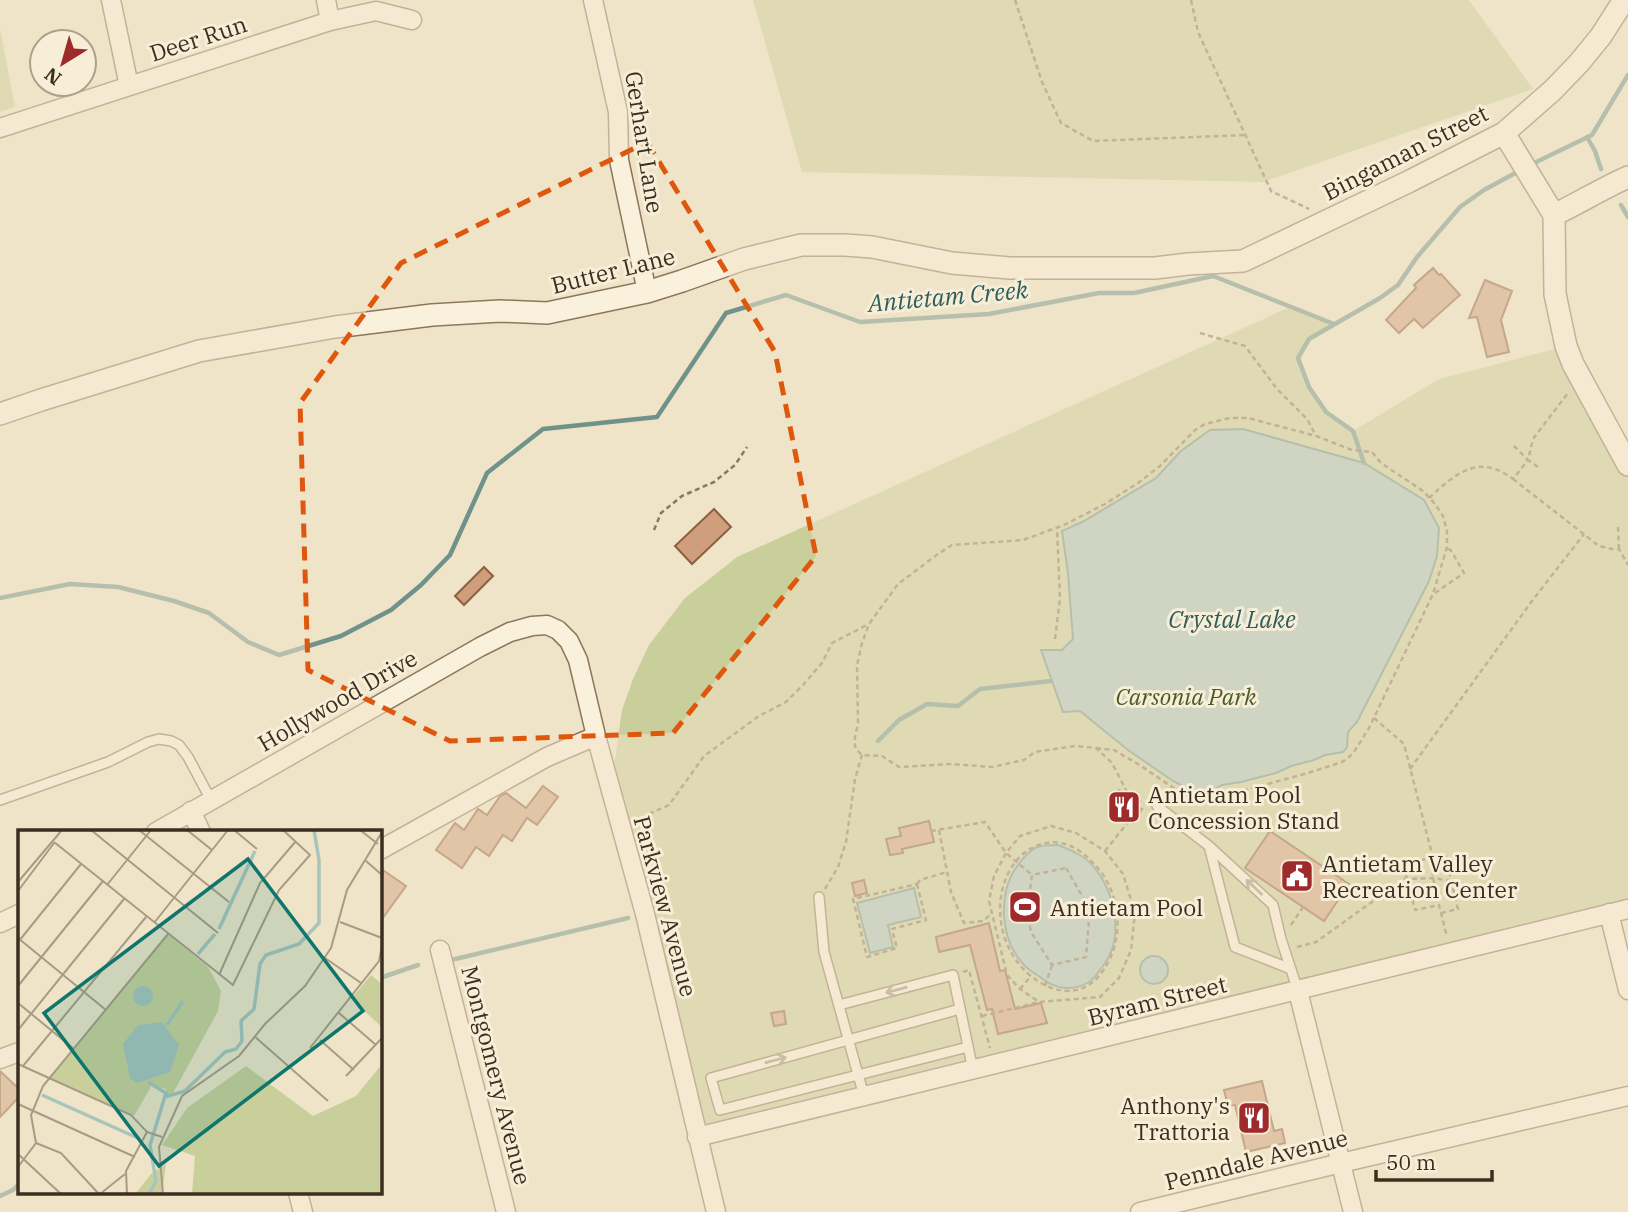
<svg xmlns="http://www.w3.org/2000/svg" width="1628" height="1212" font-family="'IBM Plex Serif',serif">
<rect width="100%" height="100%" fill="#f0e4c8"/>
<path fill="#c9cf9b" d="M753,0H1469L1533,89L1263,182L802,172Z
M0,28L15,107L0,112Z
M1290,307L1334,324L1309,339L1298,358L1309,387L1326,412L1353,431L1439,379L1566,346L1628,465V909L697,1137L617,817L614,767L622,710L633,679L649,645L685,598L737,557Z"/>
<path fill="#a9c4bc" stroke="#6f938a" stroke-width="2" d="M1243,429L1364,463L1424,500L1439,528L1437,556L1429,581L1357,722L1348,732L1347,747L1343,752L1325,755L1314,760L1291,766L1276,773L1241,782L1222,785L1217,788L1194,792L1173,781L1128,750L1080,711L1063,712L1041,650H1062L1073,639L1068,573L1062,531L1084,521L1156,478L1181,451L1210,430Z
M1058,845C1071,850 1085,856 1094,867C1115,893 1125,938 1103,966C1099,971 1094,979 1089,982C1072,992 1054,989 1040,977C1035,974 1031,971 1027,968C1000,943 996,893 1018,865C1023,858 1029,851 1037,847C1043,845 1052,845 1058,845Z
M914,888L921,917L888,925L893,947L870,953L857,903Z
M1140 970a14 14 0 1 1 28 0a14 14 0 1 1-28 0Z"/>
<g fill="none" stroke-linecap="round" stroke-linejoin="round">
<path stroke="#6f938a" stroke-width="4.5" d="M1587,137L1595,151L1601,169
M1530,165L1592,135L1628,75
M1621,205L1628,217
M1364,463L1353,431L1326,412L1309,387L1298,358L1309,339L1380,298L1398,285L1417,257L1460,207L1484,190L1519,171
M0,598L70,584L118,587L174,601L209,613L248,642L279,655L341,636L391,610L421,585L450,555L487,473L543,429L657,417L726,313L786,295L860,322L989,314L1099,293H1134L1213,276L1334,324
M878,741L899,720L927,704L958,706L980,689L1051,681
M451,960L628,918
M380,978L418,965
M0,1196L13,1190L19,1184"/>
</g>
<path fill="#cf9f7d" stroke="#8d5f41" stroke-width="2" d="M1433,268L1439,275L1441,274L1460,295L1423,328L1414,319L1399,333L1386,320L1416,288L1414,285Z
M1485,280L1512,291L1501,320L1509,352L1487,357L1477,317L1469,318Z
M714,509L731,527L692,564L675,546Z
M484,567L493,576L464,605L455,596Z
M543,786L558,797L537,825L527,818L512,841L503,835L489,856L476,847L462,868L436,850L455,823L464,830L478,809L487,815L500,796L506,793L526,808Z
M1119,790L1135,800L1133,804L1142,809L1133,823L1109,808Z
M929,821L934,842L902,849L903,853L890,855L886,839L901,836L899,828Z
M1270,831L1349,884L1324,921L1245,868Z
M380,868L406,886L380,922Z
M864,880L867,893L855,896L852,883Z
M989,923L1000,971L1005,970L1015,1009L1041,1003L1047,1023L998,1034L992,1009L987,1010L970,945L939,952L936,937Z
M784,1011L786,1024L774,1026L771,1013Z
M0,1071L19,1089V1097L0,1117Z
M1262,1081L1274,1131L1282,1129L1285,1143L1246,1152L1235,1105L1228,1106L1224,1090Z"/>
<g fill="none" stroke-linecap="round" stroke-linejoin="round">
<defs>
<path id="service" d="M0,800L108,762L148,742L159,739L171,741L179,745L188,757L211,800
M1157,806L1209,846
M819,897L824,952L864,1096
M1291,969L1235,947L1209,846L1273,905L1281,939L1298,991
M839,1005L953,975L973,1070
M960,1009L711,1078L720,1110L968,1047"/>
<path id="minor" d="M111,0L129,86
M326,0L330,21
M593,0L618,112L619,160L647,292
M0,128L330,21L376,11L412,20
M191,811L201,832
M156,832L480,647L510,632L532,626L547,625L558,630L569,641L578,660L596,736L645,914L716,1212
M380,850L547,757L596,736
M1609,913L1628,990
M0,923L19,914
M440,950L506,1212
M1298,991L1353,1212
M0,1059L19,1052
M697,1137L1628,909
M298,1193L303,1212
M1140,1212L1341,1163L1628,1096"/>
<path id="tertiary" d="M1504,133L1554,215L1555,294L1566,346L1573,364L1628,465
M1554,215C1579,203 1603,188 1628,177
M0,414L41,400L199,351L335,327L432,315L500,311L547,313L647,292L682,281L744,259L801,245H845L872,247L952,263L1010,268H1155L1188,264L1243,261L1408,182L1504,133L1553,90L1579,63L1601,36L1624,0"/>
</defs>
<use href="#service" stroke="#8d765c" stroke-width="12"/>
<use href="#minor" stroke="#8d765c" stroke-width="21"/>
<use href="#tertiary" stroke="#8d765c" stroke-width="24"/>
<path stroke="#8d765c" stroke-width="2.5" stroke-dasharray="5 3.5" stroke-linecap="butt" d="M1015,0L1042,82L1061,123L1093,141L1246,135
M1191,0L1198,32L1271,191L1309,209
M1200,333L1245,346L1277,389L1307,419L1316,436
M1538,467L1528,460L1533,439L1568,393
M1513,479L1599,546L1612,549H1619L1628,565
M1429,498C1456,473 1479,453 1513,479L1528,460L1513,445
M1618,527L1619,549
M654,530L661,513L682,496L714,482L735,465L747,447
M1435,593L1464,573L1452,552L1447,547
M1055,639L1060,599L1057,528
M1374,718L1404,744L1432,854L1433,878L1439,905
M1096,748L1114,750L1138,764L1181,793L1194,798H1208L1238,792L1308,773L1342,762L1349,757L1354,752L1369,728L1433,594L1447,547V531L1443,516L1435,504L1423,491L1381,463L1372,452L1352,450L1316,436L1248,418H1230L1205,424L1195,430L1160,466L1138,483L1105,504L1064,525L1023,540L952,545L938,554L898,584L869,624L862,643L857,665L858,723L854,742L856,749L862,755L882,756L899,767L951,764L992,767L1024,760L1035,752L1075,746L1096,748L1112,763L1128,794L1144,804
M1410,769L1532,601L1584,534
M1174,802L1194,798
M636,825L649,814L669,805L704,756L759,716L786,702L803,685L822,663L832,643L869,624
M939,830L951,892L964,923L983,921L991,914
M931,831L985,822L1006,853L1032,875
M1053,842C1058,843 1063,843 1068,845C1077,848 1084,854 1090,860C1121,887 1127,939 1102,972C1074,1011 1025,983 1009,948C997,924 997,893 1010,870C1020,853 1033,844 1053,842Z
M1105,851L1129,821
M1066,868L1085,901L1089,919L1086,957L1052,965L1031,932L1027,913L1032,875Z
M917,884L926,920L892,929L897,948L867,957L853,899Z
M917,884L920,880L947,872
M825,889L838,867L846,842L855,779L862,755
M1441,913L1458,909L1445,855L1403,864L1415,910L1439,905L1447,937
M1291,925L1303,907
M1297,947L1316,942L1404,879L1433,878L1451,881
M963,972L969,970L990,1048
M1045,986L1052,965
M1020,989L1031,976
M982,1016L1039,1002L1100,997L1119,978L1131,950L1135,913L1123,874L1105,851L1076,833L1051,826L1020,836L1006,853L994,876L989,901L1007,975L1020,989L1039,1002"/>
<use href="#service" stroke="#faf1dc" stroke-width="9"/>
<use href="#minor" stroke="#faf1dc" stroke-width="18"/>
<use href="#tertiary" stroke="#faf1dc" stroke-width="21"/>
</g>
<defs><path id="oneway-shaft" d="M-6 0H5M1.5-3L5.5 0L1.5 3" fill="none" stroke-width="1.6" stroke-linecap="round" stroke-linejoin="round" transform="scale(1.75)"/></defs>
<g stroke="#9c907e">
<use href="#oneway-shaft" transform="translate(1254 887) rotate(-137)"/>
<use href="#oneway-shaft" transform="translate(896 990) rotate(165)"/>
<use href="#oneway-shaft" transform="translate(776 1060) rotate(-15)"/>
</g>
<path d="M0 0H1628V1212H0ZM647,142L775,352L816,556L673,733L450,741L308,670L300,403L401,263Z" fill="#f0e4c8" fill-opacity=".55" fill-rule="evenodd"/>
<path fill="none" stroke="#df570d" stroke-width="5" stroke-dasharray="14 9" stroke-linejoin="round" d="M647,142L775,352L816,556L673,733L450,741L308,670L300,403L401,263Z"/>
<defs>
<symbol id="restaurant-square" viewBox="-11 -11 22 22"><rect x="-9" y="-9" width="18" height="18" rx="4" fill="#9e2a2b" stroke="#f7eed8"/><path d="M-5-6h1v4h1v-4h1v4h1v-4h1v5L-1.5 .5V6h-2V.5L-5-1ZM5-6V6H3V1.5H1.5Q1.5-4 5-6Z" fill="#fff"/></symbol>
<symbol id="civic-square" viewBox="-11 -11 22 22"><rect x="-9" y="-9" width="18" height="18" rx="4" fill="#9e2a2b" stroke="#f7eed8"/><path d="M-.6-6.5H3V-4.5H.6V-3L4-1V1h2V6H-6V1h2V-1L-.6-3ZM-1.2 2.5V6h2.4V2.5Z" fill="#fff"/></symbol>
<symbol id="stadium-square" viewBox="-11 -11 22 22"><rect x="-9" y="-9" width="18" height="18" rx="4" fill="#9e2a2b" stroke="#f7eed8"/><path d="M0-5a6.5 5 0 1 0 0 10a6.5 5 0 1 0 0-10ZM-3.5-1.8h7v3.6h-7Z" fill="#fff"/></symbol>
</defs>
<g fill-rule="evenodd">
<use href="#restaurant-square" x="1105" y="788" width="38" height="38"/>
<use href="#civic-square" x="1278" y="857" width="38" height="38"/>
<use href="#stadium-square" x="1006" y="888" width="38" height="38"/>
<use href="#restaurant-square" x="1235" y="1099" width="38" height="38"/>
</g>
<g text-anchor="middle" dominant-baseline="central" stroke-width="6" stroke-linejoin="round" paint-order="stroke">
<g font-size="23" fill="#3d2e20" stroke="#f7eed8">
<text transform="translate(198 38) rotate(-18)">Deer Run</text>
<text transform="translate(645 142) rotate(81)">Gerhart Lane</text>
<text transform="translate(1405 152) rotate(-27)">Bingaman Street</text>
<text transform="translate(613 270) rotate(-14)">Butter Lane</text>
<text transform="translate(337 700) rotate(-30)">Hollywood Drive</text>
<text transform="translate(666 906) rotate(75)">Parkview Avenue</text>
<text transform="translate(1157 1000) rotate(-14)">Byram Street</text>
<text transform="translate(497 1075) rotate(76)">Montgomery Avenue</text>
<text transform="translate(1256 1159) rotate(-14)">Penndale Avenue</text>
</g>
<g font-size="23" font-style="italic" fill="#4d5a26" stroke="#f7eed8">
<text x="1186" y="696">Carsonia Park</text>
</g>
<g font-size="23" fill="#3d2e20" stroke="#f7eed8" text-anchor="start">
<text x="1148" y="794">Antietam Pool<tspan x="1148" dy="26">Concession Stand</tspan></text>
<text x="1322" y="863">Antietam Valley<tspan x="1322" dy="26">Recreation Center</tspan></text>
<text x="1050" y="907">Antietam Pool</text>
<text x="1230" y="1105" text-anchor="end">Anthony's<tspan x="1230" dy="26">Trattoria</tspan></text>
</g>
<g font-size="24" font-style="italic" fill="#2f5d5a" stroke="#f7eed8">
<text transform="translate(948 296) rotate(-5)">Antietam Creek</text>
<text x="1232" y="619">Crystal Lake</text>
</g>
</g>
<g transform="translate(18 830)">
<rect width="364" height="364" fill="#f0e4c8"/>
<path d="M150,104L190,137L203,161L200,181L154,265L147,267L148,259L134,255L116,286L31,248ZM353,145L364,154V197L333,169ZM364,234V364H174L177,326L144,315L169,278L228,236L295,286L338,266ZM148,334L144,364H117L133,344Z" fill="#c9cf9b"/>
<path d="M115 166a10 10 0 1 1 20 0a10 10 0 1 1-20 0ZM144,192L161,215L152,242L119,253L112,248L105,214L120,195Z" fill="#a9c4bc"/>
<path fill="none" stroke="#a9c4bc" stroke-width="3.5" d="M201,99L237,21M180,124L197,104M149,195L165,171M130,252L148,263L132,315L138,351L131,364M24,265L122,309M147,267L167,261L207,222L218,219L224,211L223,191L236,179L242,134L248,125L281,114L301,93V30L296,0"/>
<path fill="none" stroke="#a89b85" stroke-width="2" d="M73,0L200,103M121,0L211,72M169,0L194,20M216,0L239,19M342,0L360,14M36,12L215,155L261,60L292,25L265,0M348,31L364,45M0,52L44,0M89,55L133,0M0,61L36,13M322,92L364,108M136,93L210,0M0,108L88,180M1,111L63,34M307,128L343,153M201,145L242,53L278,11M0,156L85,51M0,173L56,219M321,183L358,215M0,200L106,69M236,206L310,271M302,210L336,240M292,218L361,131L364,116M0,234L113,285L129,302L144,307M5,236L128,87M328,246L364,208M0,274L117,327M18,313L43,323L81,364M0,324L43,364M0,337L18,313L13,285L25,256L150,104M82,364L107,344M109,364L108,341L129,302M145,364L141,317L164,266L221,226L247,194L287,156L313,118L329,60L364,2"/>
<path fill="#0f766e" fill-opacity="0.15" stroke="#0f766e" stroke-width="3.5" d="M230,29L345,181L141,336L26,183Z"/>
<rect width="364" height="364" fill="none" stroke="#3d2e20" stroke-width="3.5"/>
</g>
<g transform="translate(63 63) rotate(217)"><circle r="33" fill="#f7eed8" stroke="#ada18e" stroke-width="2"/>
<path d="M0-5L12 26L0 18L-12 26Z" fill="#9e2a2b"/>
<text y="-10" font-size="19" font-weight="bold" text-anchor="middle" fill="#3d2e20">N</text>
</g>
<path d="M1376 1170v10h116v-10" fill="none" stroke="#3d2e20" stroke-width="3.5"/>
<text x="1386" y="1170" font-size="21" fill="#3d2e20" stroke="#f7eed8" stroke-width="5" paint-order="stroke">50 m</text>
</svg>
